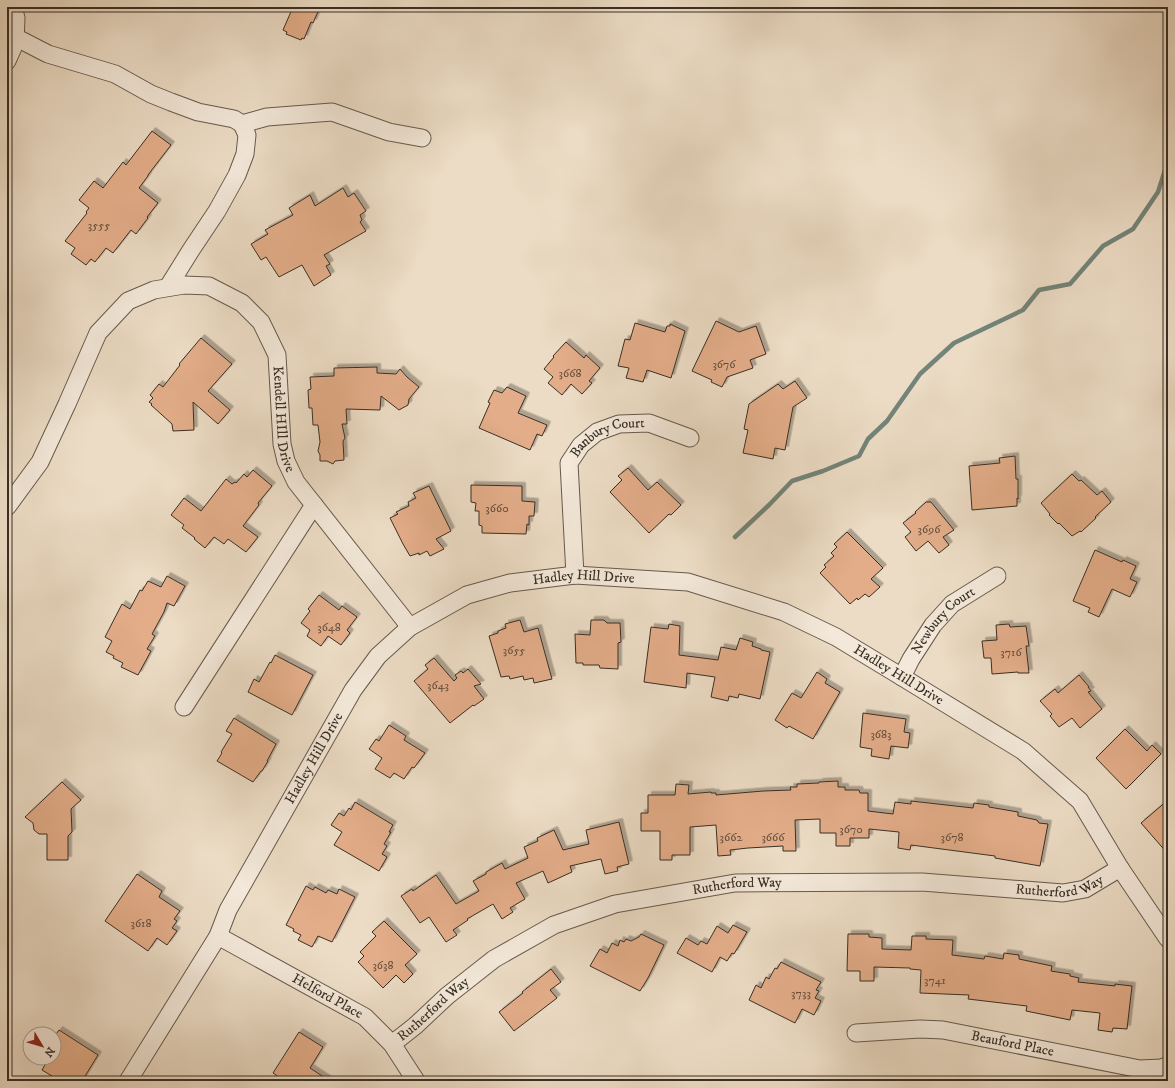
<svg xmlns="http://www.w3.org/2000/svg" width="1175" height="1088" font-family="'IM FELL DW Pica',serif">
<defs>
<filter id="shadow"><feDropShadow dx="3.5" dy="-3.5" stdDeviation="0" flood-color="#0004"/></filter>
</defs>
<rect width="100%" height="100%" fill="#ecdcc5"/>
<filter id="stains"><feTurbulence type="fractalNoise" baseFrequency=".005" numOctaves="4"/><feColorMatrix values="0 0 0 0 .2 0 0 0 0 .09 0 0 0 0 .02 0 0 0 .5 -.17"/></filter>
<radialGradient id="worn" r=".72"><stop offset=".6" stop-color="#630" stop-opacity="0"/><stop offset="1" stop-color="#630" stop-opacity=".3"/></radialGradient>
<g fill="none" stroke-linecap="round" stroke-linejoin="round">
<path stroke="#738479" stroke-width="4.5" d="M735,537L769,505L792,481L823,471L859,456L868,439L887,421L920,374L954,343L1023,310L1039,290L1070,284L1103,246L1133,229L1158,192L1168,161"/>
</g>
<path fill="#e3ad89" stroke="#392f24" filter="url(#shadow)" d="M293,7H320L313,23L311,22L304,39L302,38L301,40L286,34L287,32L283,30Z
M152,131L171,145L148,175V176L139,188L158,203L147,217L148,218L136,234L131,230L113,253L106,248L95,262L91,259L86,265L71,254L75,248L65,241L87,213L86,212L89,208L79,200L94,181L103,188L123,162L126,165Z
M343,188L348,197L354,193L366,211L360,215L362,220L360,222L366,231L324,255L330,264L326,266L331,275L314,286L302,265L279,277L266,257L261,260L251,244L268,234L265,230L293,215L289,208L310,195L315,206Z
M716,321L739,332L756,326L766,354L750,360L753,368L727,377L722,387L711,382L712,380L692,371Z
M635,323L665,332L667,326H670V324L685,331L671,378L647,370L643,382L626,378L629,368L618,366L625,339L630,340Z
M201,338L232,364L208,391L230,410L218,424L193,402L194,430L173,431L172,424L151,405L152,404L149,402L153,398L150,395L159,384L163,387L180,365L179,364Z
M566,342L584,358L586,355L600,368L589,381L592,383L582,394L571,384L562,395L548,383L553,377L544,369L554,357L553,356Z
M377,367V373L396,374L400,369L407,377L419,387L409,399L408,405L399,410L381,396L380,410L346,409L347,424H342L345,438L343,441L344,460L335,461L333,464L327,461H320V455L318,451L320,442L318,425H313L312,408H309L308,390L311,389L310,377L334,376V368Z
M795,381L807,398L793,407L785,450L775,448L773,459L743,453L748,430L744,429L749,404L778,384L783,389Z
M507,387L526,396L518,413L547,425L542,436L537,434L530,450L479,428L490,403L488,402L494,390L502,393Z
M1015,456L1016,479H1018V499L1017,498V506L972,510L969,466L1000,463L999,458Z
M628,468L648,490L657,482L681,505L671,515L669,514L649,533L610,492L622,480L618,476Z
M253,470L272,486L258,503L259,505L243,526L258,537L246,552L228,539L224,544L214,537L205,548L194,539L195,538L182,528L184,525L171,515L184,498L201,511L226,479L232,484L235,482L236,483L244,474L247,477Z
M1072,474L1079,481L1081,480L1097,495L1102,491L1111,502L1095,517L1096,518L1081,532L1080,531L1072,536L1059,523L1058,524L1049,515L1050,514L1041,503Z
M471,485L522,486V501L535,502L534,516H529V525L527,524L526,534L482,533V526L479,525V511H475L476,503L471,502Z
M429,486L451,531L436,539L444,549L430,556L427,551L419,555V553L410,556L403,544L390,518L398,514L396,512L409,506L408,502L416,498L413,493Z
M926,502H931L954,530L943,537L949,545L939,553L928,541L916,551L905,537L911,532L903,523L916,513L915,512Z
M847,532L883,568L871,579L880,587L869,597L865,594L858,600L857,598L850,604L820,573L826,567L824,565L834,556L831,553L837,547L834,544Z
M1095,550L1122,562L1123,560L1136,566L1130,579L1137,582L1130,597L1112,589L1099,617L1088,612L1090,608L1073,601Z
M167,576L185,586L174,606L167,603L164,612L152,634L155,636L147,649L151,651L138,675L121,667L123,663L113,658L114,656L106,652L112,641L105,637L122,604L130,609L140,590L142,591L148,581L161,587Z
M319,595L339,610L342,606L357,617L347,630L350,633L341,645L328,636L321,646L307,636L310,630L301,623L310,611L308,609Z
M520,620L524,632L538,628L552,679L534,683L533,678L524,680L523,676L510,679L509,676L501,677L489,636L498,633V631L506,628L505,624Z
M591,620H604L607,623H620L621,642L618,643V669L600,668L599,665H583V663H576L575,634L590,635Z
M669,624L680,626L679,655L718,660L721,647L736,650L740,638L753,642L752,646L761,649V650L770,652L760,699L739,694L738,698L729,696L728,701L711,697L715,677L687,673L686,688L644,682L651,627L668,629Z
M1009,624L1010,627L1026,626L1029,646H1026L1029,673H1018V672L992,674L991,658H984L982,641L997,640L996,625Z
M275,655L313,675L292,715L248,692L254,679L259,682L270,662L271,663Z
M434,658L454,681L457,678L455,675L461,671L463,673L468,669L481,684L474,686L484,699L474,706L473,705L450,723L414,681L428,669L425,665Z
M817,672L827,679L825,683L840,692L813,739L789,726L787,728L775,720L792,693L801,698Z
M1079,675L1089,687H1088L1091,691L1088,692L1102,709L1080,728L1072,718L1059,727L1050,716L1052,714L1040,701L1055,689L1058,693Z
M863,713L906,719L904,732L910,733L908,748L891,746L889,759L871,756L872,749L860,747Z
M234,718L276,744L267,761H268L262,771H261L253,782L217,761L222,753L221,752L232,734L226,731Z
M389,725L406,736L404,740L425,753L414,768L412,767L404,779L394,773L390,778L375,769L382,758L369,749L376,739L379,741Z
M1125,729L1147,751L1152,745L1161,754L1126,789L1096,758Z
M838,781V787H845V790H859L860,793H868V811L893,814L895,802L911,804V801L973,808L974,803L989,805V807L1018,812V816L1037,820L1039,823L1048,824L1040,866L995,858V856L911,845L910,850L898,848L899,832L869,829V838H850V846H836V833H820V819L795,820L796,851H783V846L748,848L730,850L731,855L718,856L716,825L690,827V855H672V860H660V831H641V813H648V795H675L676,784L689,785L688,794L711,792V793H716V795L763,791L791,790L790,787H797V784L819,783V782Z
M62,782L81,800L71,809L72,832L68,836V860H47V834H39L34,830L33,823L25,817Z
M1168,800V854L1141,823Z
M355,802L393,825L389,832H391L384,844L387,846L382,854L387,857L379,871L334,845L342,832L331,825L339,813L344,816L349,808L351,810Z
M619,822L629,864L617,867L618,871L605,874L601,859L570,866L572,872L548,883L543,871L516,883L525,899L510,908L513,912L502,919L493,904L467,919L468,920L453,930L457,935L446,942L429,917L420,923L401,896L412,889L413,891L436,875L456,904L479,891L473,881L486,874V872L502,863L505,869L528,858L524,847L538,841L537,838L554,830L563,850L589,844L586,830Z
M137,874L162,891L159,897L180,911L174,919L177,921L172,928L177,931L167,945L157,938L148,951L105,921Z
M306,886L313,890L315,887L326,893L328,890L337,894L339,889L355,897L332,942L318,936L312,947L298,940L301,935L293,931L294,929L286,925Z
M384,921L417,954L405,965L413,974L404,983L396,975L383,988L358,962L364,956L360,952L376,936L372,932Z
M733,925L747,932L734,954L732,953L727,961L720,957L712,972L677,953L686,938L698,945L701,941L707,944L717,926L728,933Z
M641,934L664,945L648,978L640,991L590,966L600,949L607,953L612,943L618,946L620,940L624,942L626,939L631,941L639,937Z
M848,934H869V937L882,938V949L911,950L912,936H926V939L953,940L952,955L984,959L985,956L1003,959L1004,953L1019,955V959L1052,966L1051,971L1070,974V976L1079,978L1078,982L1115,986V984L1132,986L1127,1029L1113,1028L1112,1032L1098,1030L1100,1013L1072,1010L1070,1020L1026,1011L1027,1006L968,999L969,995L920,993L921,970L910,969V968L874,967V981H860V971H847Z
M781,962L821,982L816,990L819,991L815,998L821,1001L814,1015L802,1009L795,1023L749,1000L756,985L761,988L766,977L769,979L775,968L777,969Z
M551,969L561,982L550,990L557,998L514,1031L499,1012L523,993L522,992Z
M59,1030L98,1055L82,1081H60L42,1070L49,1058H54V1037Z
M299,1032L323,1047L310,1068L330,1081H285L273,1073Z"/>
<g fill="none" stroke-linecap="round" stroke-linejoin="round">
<defs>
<g id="minor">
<path d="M15,37L48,54L115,74L151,94L171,102L198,112L234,119L242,124L247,135L245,154L237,175L217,211L191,250L168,287"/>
<path d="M7,61L15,43L16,18L13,7"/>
<path d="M242,124L267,117L332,112L389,132L422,138"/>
<path id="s1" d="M7,507L40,462L67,404L98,333L128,301L154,290L184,285L209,286L242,303L261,322L277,355L282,444L286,461L296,482L410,627"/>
<path id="s2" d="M575,575L569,463L581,445L597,432L619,424L649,423L690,438"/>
<path id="s3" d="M902,677L911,659L933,625L952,604L997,576"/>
<path d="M184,707L314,505"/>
<path id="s4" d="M218,936L365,1017L392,1044L416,1081"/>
<path id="s5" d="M856,1033L920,1029L943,1030L1140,1069L1161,1068L1168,1066"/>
<path id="s6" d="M392,1044L415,1026L447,996L494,959L554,925L615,904L735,883L922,882L1063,893L1085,889L1120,868"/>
<path id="s7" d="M128,1081L218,936L228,910L353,690L378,656L410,627L467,595L510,583L575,575L688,582L784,612L836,637L902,677L1023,751L1080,801L1120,868L1168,939"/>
</g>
</defs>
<use href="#minor" stroke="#665a4c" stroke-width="19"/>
<use href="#minor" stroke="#f3e8d9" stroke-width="17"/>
</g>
<g text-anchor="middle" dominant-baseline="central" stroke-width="4" stroke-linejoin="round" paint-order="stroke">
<g font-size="12" fill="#644e3d">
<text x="99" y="225">3555</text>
<text x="724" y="364">3676</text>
<text x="570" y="373">3668</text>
<text x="497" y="508">3660</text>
<text x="929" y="529">3696</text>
<text x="329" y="627">3648</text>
<text x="514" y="650">3655</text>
<text x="1011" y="652">3716</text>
<text x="438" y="685">3643</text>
<text x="881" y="734">3683</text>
<text x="851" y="829">3670</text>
<text x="731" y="837">3662</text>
<text x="773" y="837">3666</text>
<text x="952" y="837">3678</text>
<text x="141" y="923">3618</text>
<text x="383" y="965">3638</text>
<text x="935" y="980">3741</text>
<text x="801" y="993">3733</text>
</g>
<g font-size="14" fill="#392f24" stroke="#f3e8d9">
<text stroke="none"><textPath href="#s1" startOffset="490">Kendell HIll Drive</textPath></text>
<text stroke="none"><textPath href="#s2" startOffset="162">Banbury Court</textPath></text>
<text stroke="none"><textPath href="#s7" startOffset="721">Hadley Hill Drive</textPath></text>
<text stroke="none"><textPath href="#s3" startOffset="71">Newbury Court</textPath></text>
<text stroke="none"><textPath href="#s7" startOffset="1057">Hadley Hill Drive</textPath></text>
<text stroke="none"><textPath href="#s7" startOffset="373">Hadley Hill Drive</textPath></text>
<text stroke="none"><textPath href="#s6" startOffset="714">Rutherford Way</textPath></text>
<text stroke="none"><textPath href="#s6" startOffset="390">Rutherford Way</textPath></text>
<text stroke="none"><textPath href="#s4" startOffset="125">Helford Place</textPath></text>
<text stroke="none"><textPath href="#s6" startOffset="54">Rutherford Way</textPath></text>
<text stroke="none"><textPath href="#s5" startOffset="158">Beauford Place</textPath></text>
</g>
</g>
<rect width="1175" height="1088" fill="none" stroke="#ecdcc5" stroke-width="24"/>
<rect x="8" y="8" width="1159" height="1072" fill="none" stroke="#392f24" stroke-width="2"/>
<rect x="12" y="12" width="1151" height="1064" fill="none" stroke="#392f24"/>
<g transform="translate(42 1046) rotate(128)"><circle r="19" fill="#f3e8d9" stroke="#a99e91"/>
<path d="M0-3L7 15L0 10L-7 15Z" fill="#8f2418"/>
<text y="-6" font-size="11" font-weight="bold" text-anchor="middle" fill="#392f24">N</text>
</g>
<rect width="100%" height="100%" filter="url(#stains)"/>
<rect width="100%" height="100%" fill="url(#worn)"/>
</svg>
